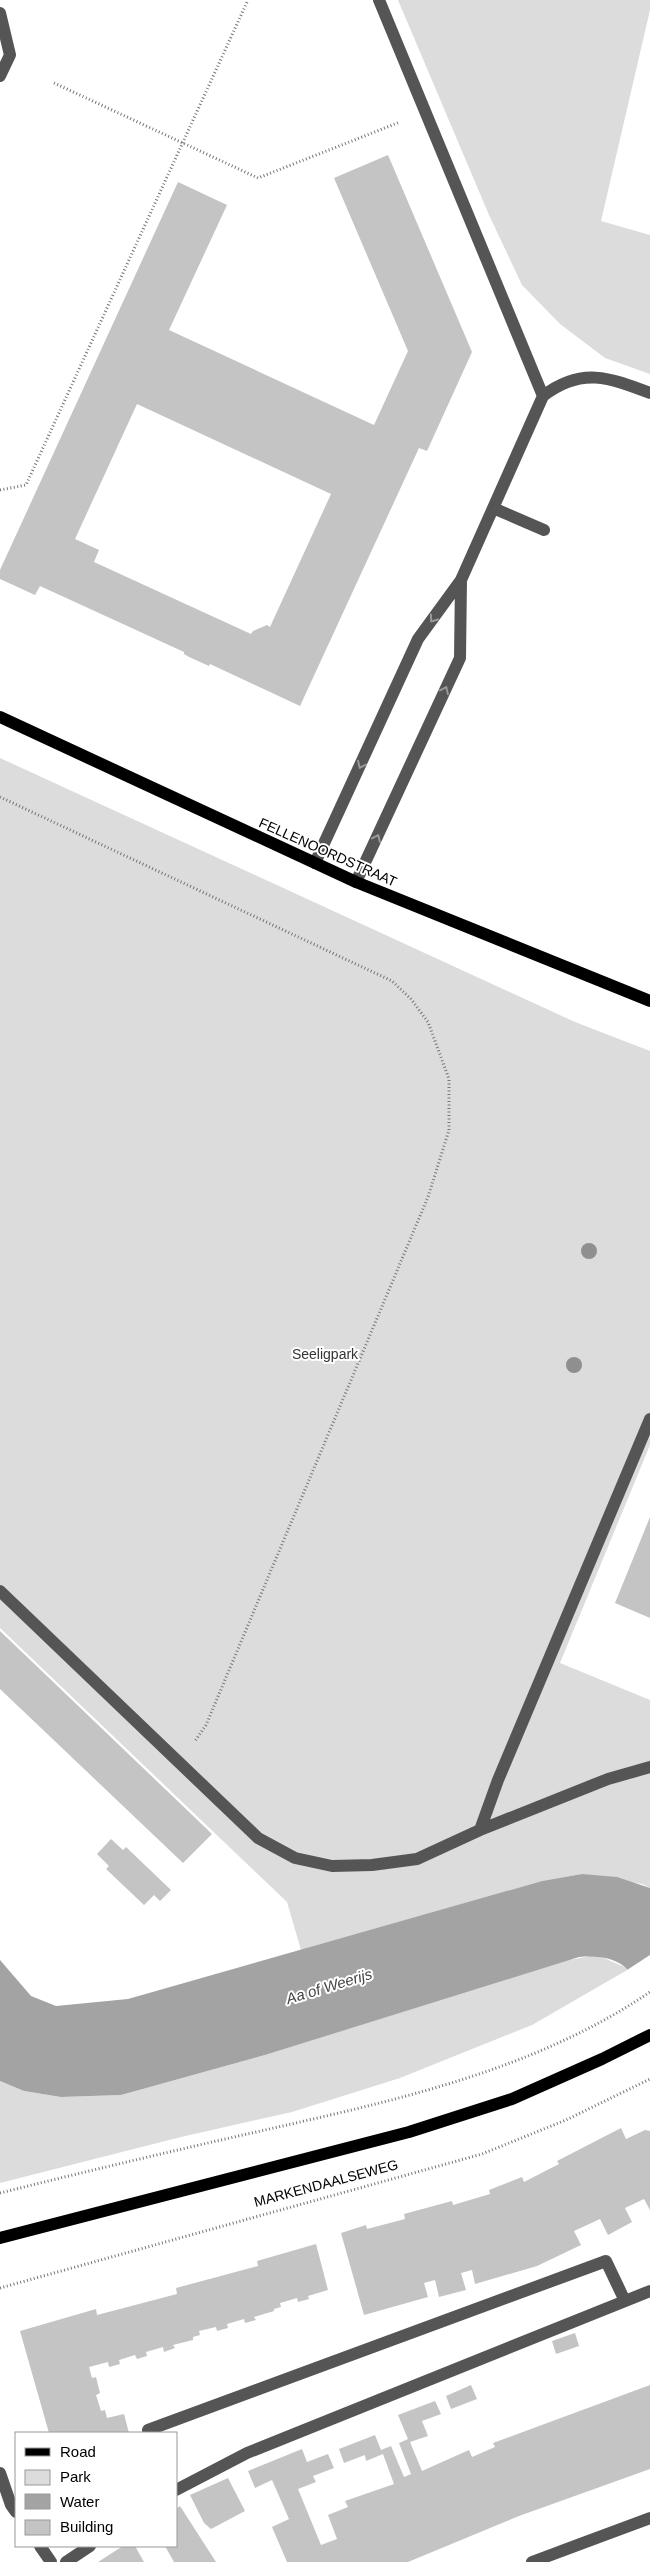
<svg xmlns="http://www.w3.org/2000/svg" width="650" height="2562" font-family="Helvetica,sans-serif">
<rect width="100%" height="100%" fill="#fff"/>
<path fill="#dcdcdc" d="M398,0H650V10L601,221L650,235V374L605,358L560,324L522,285L489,215Z
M0,758L575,1022L650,1051V1445L560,1663L650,1700V1888L642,1884L582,1874L542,1881L301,1950L287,1902L0,1628Z
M597,1955L629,1969L532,2025L400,2078L292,2112L181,2137L0,2183V2081L24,2091L61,2097L121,2095L265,2055L563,1961Z"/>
<path fill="#a3a3a3" d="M582,1874L617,1877L650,1888V1999C629,1968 621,1954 579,1957L265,2055L121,2095L61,2097L24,2091L0,2081V1960L31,1996L56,2006L128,1999L542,1881Z"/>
<path fill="#fff" d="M650,1955V2002L627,1970Z"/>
<path fill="#c4c4c4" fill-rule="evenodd" d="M388,155L472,352L427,451L419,448L300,706L210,664L209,666L189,657L184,654V652L40,586L35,595L0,579V570L178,182L227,205L169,330L374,425L408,351L334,178ZM137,404L331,494L270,627L267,625L253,631L251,634L94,562L99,550L75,539Z
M650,1517V1618L615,1603Z
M0,1631L212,1834L183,1863L0,1689Z
M111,1839L123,1850L126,1847L171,1890L160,1901L154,1895L144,1905L106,1869L109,1866L97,1854Z
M621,2128L626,2139L645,2130L650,2131V2210L644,2199L625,2208L632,2222L608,2235L600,2219L574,2231L581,2245L537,2266L475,2284L472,2270L461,2273L466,2290L439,2297L435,2280L424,2283L428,2297L364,2315L341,2233L366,2225L367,2229L405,2219L404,2214L452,2201L453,2205L490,2194L489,2190L522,2177L524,2182L559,2164L557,2161Z
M316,2244L328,2290L308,2296L309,2299L298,2302L297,2298L280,2303L281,2307L274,2309V2311L254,2317L256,2320L245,2323L244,2319L227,2324L228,2328L217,2331L216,2327L199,2331L200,2335L193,2337V2340L173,2345L175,2348L164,2352L163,2347L146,2352L147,2356L137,2359L135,2355L119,2360L120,2364L109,2367L108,2362L89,2367L92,2378L96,2377L100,2393L96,2395L101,2411L105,2410L107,2418L124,2414L129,2433H49L20,2331L96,2309L97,2315L177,2294L176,2288L258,2266L257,2261Z
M575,2333L579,2346L556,2354L552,2341Z
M471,2385L477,2399L451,2409L446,2396Z
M650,2385V2469L519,2516L408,2562H287L272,2527L289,2519L272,2480L255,2488L248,2471L302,2449L307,2462L328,2454L334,2468L313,2476L316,2482L298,2489L321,2545L337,2539L328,2515L348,2507L345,2501L394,2484L383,2454L366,2461L365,2455L344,2463L339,2449L375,2435L381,2450L391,2446L404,2477L411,2474L399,2443L408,2439L398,2415L435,2401L441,2414L422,2421L428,2436L410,2442L422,2471L469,2450L472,2457L495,2447L493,2443Z
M228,2478L245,2511L211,2529L204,2523L190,2495Z
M180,2506L216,2562H174L165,2546H176V2509Z
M123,2546H135L144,2562H98Z"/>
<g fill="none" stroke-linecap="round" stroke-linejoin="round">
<path stroke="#777" stroke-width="3" stroke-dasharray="1 2.5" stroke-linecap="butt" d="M54,83L258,178L400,122
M0,490L26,485L248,0
M0,797L392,981L411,999L428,1022L449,1079V1130L428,1197L206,1725L195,1741
M0,2193C88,2171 176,2150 265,2130C397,2100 535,2070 650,1992
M0,2288L482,2154L566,2120L650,2079"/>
<path stroke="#555" stroke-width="12" d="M379,0L543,396
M0,13L10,55L0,76
M493,508L544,530
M315,863L418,639L461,580L543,396C581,367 609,377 650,393
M356,882L460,658L461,580
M0,1591L258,1838L295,1858L332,1866L372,1865L417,1859L480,1830L498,1780L650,1419
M480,1830L608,1779L650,1767
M149,2433L148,2430L606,2261L625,2301
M0,2473L11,2505L16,2512
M176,2490L247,2453L650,2291
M40,2546L51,2562
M66,2562L90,2546
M532,2562L650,2518"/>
<path stroke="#000" stroke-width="12" d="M0,717L356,882L650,1001
M0,2238L409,2132L512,2099L602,2059L650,2035"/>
</g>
<g fill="#8f8f8f">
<circle cx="589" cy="1251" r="8"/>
<circle cx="574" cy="1365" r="8"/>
</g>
<defs><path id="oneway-chevron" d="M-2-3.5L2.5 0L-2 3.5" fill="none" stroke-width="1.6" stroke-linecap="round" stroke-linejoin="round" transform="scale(1.25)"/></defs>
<g stroke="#999">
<use href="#oneway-chevron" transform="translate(433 619) rotate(126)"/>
<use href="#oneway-chevron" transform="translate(445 690) rotate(-65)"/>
<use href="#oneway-chevron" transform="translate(361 765) rotate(115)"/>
<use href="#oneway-chevron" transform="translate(377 838) rotate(-65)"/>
</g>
<g text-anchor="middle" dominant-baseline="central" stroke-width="4" stroke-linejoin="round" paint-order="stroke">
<g font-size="14" fill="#000" stroke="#fff">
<text transform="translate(328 852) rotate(24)">FELLENOORDSTRAAT</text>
<text transform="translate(326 2183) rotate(-15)">MARKENDAALSEWEG</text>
</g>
<g font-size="14" fill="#333" stroke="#fff">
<text x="325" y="1354">Seeligpark</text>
</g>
<g font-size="15" font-style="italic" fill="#444" stroke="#fff">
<text transform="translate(329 1986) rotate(-17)">Aa of Weerijs</text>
</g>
</g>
<rect x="15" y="2432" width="162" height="115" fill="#ffffff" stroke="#999999"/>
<rect x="25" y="2448" width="25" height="8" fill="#000000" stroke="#999999"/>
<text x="60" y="2457" font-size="15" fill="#000000">Road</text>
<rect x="25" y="2470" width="25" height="15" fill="#dcdcdc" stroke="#999999"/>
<text x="60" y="2482" font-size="15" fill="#000000">Park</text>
<rect x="25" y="2494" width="25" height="15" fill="#a3a3a3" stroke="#999999"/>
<text x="60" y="2507" font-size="15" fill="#000000">Water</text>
<rect x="25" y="2520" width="25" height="15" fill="#c4c4c4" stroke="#999999"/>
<text x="60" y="2532" font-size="15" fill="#000000">Building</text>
</svg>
